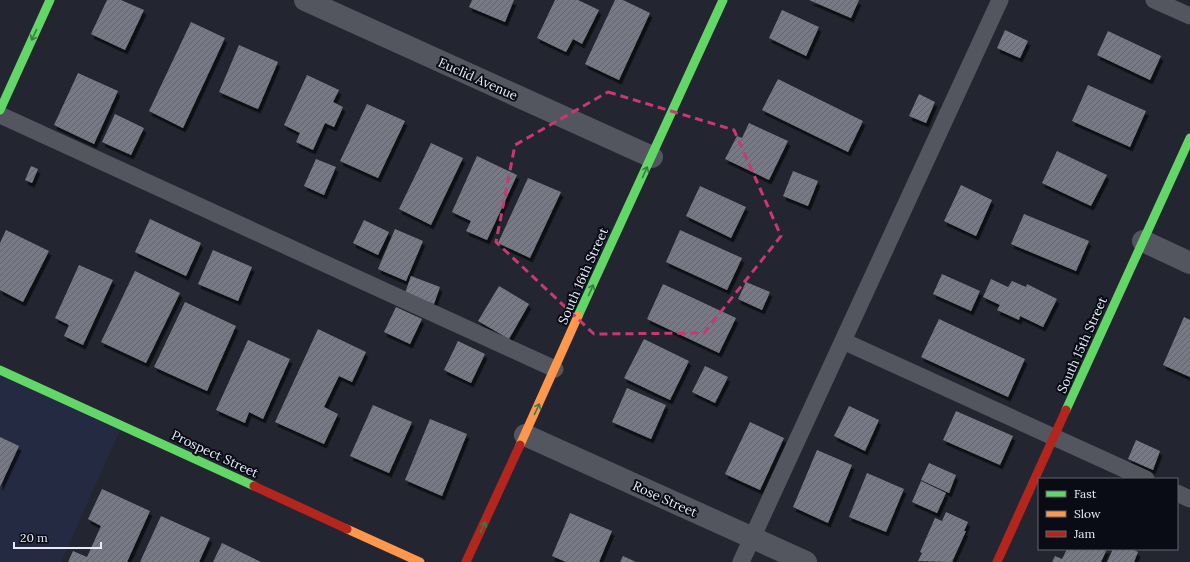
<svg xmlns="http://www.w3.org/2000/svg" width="1190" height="562" font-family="Lora,serif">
<defs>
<pattern id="building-hatch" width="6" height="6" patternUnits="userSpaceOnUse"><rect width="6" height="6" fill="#777a84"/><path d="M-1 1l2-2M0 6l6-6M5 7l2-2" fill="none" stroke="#63656d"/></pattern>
<filter id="shadow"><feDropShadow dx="2.5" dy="4.5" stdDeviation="0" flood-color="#0009"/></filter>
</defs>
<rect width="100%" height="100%" fill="#232630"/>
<path fill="#242a42" d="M0,370L122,426L61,562H0Z"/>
<path fill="url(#building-hatch)" filter="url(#shadow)" d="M107,0H121L144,10L125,50L91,34Z
M472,0H514L505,22L469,7Z
M555,0H578L599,10L582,44L573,39L566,52L537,38Z
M615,0H623L650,13L619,80L585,64Z
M809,0H859L851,18Z
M782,10L819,27L806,56L769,38Z
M191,22L225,38L183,128L149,111Z
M1005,30L1028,41L1020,58L997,48Z
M1108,31L1161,56L1150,80L1097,55Z
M239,45L278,62L258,109L219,92Z
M78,73L118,91L94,144L54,125Z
M307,75L339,90L333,102L343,107L334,127L325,123L313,150L296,142L300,133L284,125Z
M778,79L863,121L848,152L762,110Z
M1088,85L1146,111L1130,147L1072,121Z
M919,94L935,102L926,123L909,116Z
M367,104L405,121L378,178L340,161Z
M115,114L144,128L131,155L102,142Z
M749,123L788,141L769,180L725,159L737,136L742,138Z
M431,143L463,158L431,225L399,209Z
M1057,151L1107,175L1091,206L1042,183Z
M477,156L517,175L487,240L466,231L471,221L452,212Z
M316,159L336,167L324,195L304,186Z
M31,166L38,169L32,183L25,180Z
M793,171L818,181L808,206L783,196Z
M528,178L561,192L530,258L498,243Z
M961,185L992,200L976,236L944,221Z
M700,186L746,207L731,238L686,216Z
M1024,214L1089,241L1076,271L1011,244Z
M150,219L201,243L186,276L135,252Z
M364,220L389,232L378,255L353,243Z
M395,229L423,241L406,281L378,269Z
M6,230L49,251L23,302L0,290V243Z
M680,230L742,258L727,290L666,262Z
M213,250L252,267L238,301L198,284Z
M79,265L113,280L83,345L64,336L69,325L55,318Z
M135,271L180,293L146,363L101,342Z
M942,274L980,291L971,311L933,294Z
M411,276L440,287L434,304L405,293Z
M991,279L1008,287L1012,281L1026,287L1027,284L1057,299L1043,327L1020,316L1019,320L997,310L1000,305L983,297Z
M746,282L770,292L762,310L738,299Z
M663,284L736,318L719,353L647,319Z
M499,286L529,304L509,339L478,321Z
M185,302L236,326L207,391L154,367Z
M396,307L422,319L410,344L384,332Z
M1184,317L1190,320V377L1163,365Z
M939,319L1025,359L1008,397L921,357Z
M318,329L366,352L352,382L339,376L324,407L338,414L324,444L275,422Z
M644,339L689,361L670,400L624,378Z
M248,340L290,359L263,419L249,412L245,423L216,410Z
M458,341L485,354L471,383L444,370Z
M705,366L728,377L715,403L692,392Z
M627,388L666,405L651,439L612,422Z
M373,405L412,422L389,473L350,456Z
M849,406L879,420L865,451L834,436Z
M956,411L1013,436L1000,465L943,440Z
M430,419L467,434L442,496L405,480Z
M750,422L784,438L760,490L725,474Z
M0,437L19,446L0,487Z
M1136,440L1160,451L1153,470L1128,459Z
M817,450L852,465L828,523L793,507Z
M929,463L956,475L949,493L921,480Z
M867,473L904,489L886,532L849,517Z
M921,481L946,493L937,513L912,502Z
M102,489L150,511L127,562H68L73,551L87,557L101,526L88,519Z
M946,512L968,522L964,531H966L952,562L918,561L922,553L920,552L935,518L942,521Z
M570,513L612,531L599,562H566L552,556Z
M161,516L210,538L199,562H140Z
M222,543L261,562H213Z
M1067,549H1107L1101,562H1052L1055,556L1062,559Z
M1113,549H1132L1138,552L1134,562H1107Z
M623,556L636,562H620Z"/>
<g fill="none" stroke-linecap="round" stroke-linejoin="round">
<path stroke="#53565e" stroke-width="17" d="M1154,0L1190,16
M0,115L555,369
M843,341L1146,479
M1177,493L1190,499
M741,562L1000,0"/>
<path stroke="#53565e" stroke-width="22" d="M305,0L652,157
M1143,241L1190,263
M525,435L806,562"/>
<path stroke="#63d668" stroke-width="9" d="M0,110L50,0
M578,316L723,0
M0,370L254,486
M1066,410L1190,138"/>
<path stroke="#ff974d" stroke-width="9" d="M520,445L578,316
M347,529L420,562"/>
<path stroke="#b3261e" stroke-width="9" d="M254,486L347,529
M466,562L520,445
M997,562L1066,410"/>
</g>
<defs><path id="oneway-shaft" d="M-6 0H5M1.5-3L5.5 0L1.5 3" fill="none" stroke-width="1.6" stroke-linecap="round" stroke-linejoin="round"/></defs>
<g stroke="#3b7b43">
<use href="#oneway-shaft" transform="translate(34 35) rotate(115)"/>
<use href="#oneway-shaft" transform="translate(645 172) rotate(-66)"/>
<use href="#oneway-shaft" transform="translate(591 290) rotate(-66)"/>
<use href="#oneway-shaft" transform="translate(537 409) rotate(-65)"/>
<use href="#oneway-shaft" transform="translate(483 527) rotate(-65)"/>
</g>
<path fill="none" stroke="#c83873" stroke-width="3" stroke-dasharray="8 5" stroke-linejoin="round" d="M608,92L734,130L781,236L704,333L594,334L496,242L515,145Z"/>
<g text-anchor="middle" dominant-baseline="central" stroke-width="4" stroke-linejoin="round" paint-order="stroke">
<g font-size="13" fill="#e7ebf9" stroke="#0a0c15">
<text transform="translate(478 79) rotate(24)">Euclid Avenue</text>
<text transform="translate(583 276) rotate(-66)">South 16th Street</text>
<text transform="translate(1082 345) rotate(-66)">South 15th Street</text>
<text transform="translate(215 454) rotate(25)">Prospect Street</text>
<text transform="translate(665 499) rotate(24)">Rose Street</text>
</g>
</g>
<rect x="1038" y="478" width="140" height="72" fill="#0a0c15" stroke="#626570"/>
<rect x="1046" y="491" width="20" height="6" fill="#63d668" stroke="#626570"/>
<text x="1074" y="498" font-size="12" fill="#e7ebf9">Fast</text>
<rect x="1046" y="511" width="20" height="6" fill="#ff974d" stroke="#626570"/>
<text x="1074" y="518" font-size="12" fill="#e7ebf9">Slow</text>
<rect x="1046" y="531" width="20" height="6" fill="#b3261e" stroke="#626570"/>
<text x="1074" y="538" font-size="12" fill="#e7ebf9">Jam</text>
<path d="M14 542v6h87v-6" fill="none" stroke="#e7ebf9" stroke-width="2"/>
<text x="20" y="542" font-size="12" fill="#e7ebf9" stroke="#0a0c15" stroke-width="3" paint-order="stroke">20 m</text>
</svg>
